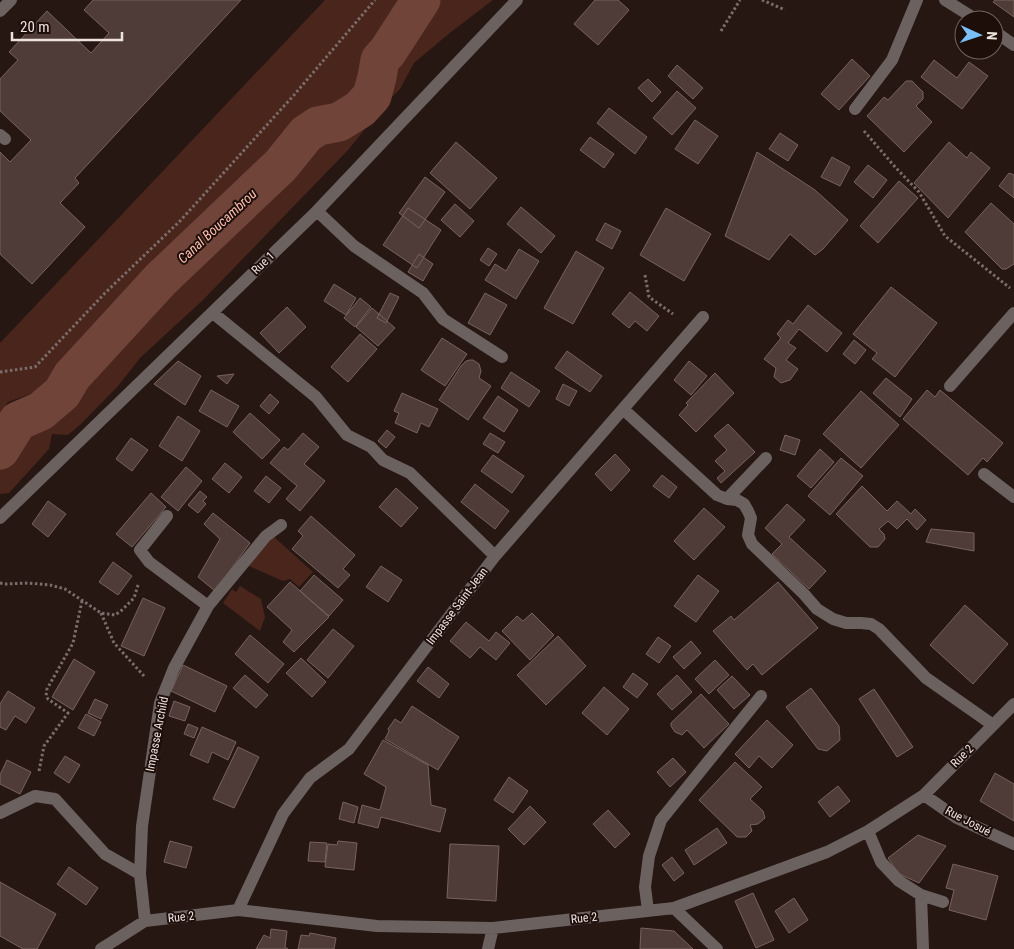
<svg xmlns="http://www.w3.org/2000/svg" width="1014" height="949" font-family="'Roboto Condensed',sans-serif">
<rect width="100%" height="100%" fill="#271713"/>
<path fill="#49251c" d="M325,0H414L365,68L358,89L340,107L312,119L275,150L221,212L109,320L86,350L33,393L8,402L0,414V343Z
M429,0H493L451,32L414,63L400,89L385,104L349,149L203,300L141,357L118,386L80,425L68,435L52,434L49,449L9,493L0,494V462L11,449L24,426L71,394L100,354L173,279L207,246L250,215L320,134L340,129L354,121L367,110L375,100L382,84L385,65L396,52Z
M272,535L313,572L299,587L290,579L283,581L249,566Z
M240,586L261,599L265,617L260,631L223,603L232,589L236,592Z"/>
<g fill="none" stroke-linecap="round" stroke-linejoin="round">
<path stroke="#704439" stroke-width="39" d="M0,450L18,421L41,411L62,393L72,376L161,279L281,165L306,134L318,126L339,122L360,109L372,96L377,77L380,60L388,51L421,0"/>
</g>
<path fill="#4f3c38" stroke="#77625d" d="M93,0H241L75,178L79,183L60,203L85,227L32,284L0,254V152L10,162L31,140L0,111V79L18,60L9,52L47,11L91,53L109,33L84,10Z
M595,0H618L629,10L598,45L574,24Z
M995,0H1014V17L993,2Z
M852,59L870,76L839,110L821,94Z
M934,60L957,78L969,62L988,76L962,109L921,77Z
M677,65L703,88L693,99L668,76Z
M648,79L661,92L652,102L638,88Z
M906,81H912L923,92V99L916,106L932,122L904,152L867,116L884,97L888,100Z
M677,91L696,108L672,135L653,118Z
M609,108L647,137L635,154L597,123Z
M695,120L718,136L698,164L675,149Z
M780,133L798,145L788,161L769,149Z
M590,137L614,154L604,168L580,150Z
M456,142L497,178L470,209L430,173Z
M949,142L967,158L971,152L990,168L948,218L914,183Z
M757,152L815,190L848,220L823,249L815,255L790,234L769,260L725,236Z
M832,157L850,167L840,186L821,177Z
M868,165L887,180L873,198L854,182Z
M1009,173L1014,175V198L999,186Z
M425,177L445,192L419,228L399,213Z
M899,181L918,198L878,243L860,226Z
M991,203L1014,224V264L1006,269H1002L965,232Z
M455,204L474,221L460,237L441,220Z
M521,207L555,236L541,253L507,224Z
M408,208L441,230L417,268L383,245Z
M666,208L711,234L684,281L640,255Z
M605,223L621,231L612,249L596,240Z
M488,248L497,254L489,266L480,260Z
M519,249L539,261L516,299L485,280L495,264L506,271Z
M576,251L604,268L573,324L544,308Z
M419,254L433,264L423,281L408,272Z
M334,284L356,298L346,315L324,301Z
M891,287L937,323L895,377L872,359L877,353L853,334Z
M630,292L659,316L647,331L635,321L629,328L612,314Z
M390,293L399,297L386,323L377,318Z
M485,293L507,305L490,335L468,323Z
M360,298L371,307L355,327L344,318Z
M808,305L842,333L827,352L799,329L788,343L796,348L786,360L798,369L790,380L781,383L774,377L776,368L764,359L781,338L777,334L788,320L793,324Z
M287,307L306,327L279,353L260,333Z
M372,308L395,328L378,346L356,327Z
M360,334L377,349L348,382L331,367Z
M442,338L467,354L445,386L421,370Z
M854,340L866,350L855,364L843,354Z
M567,351L602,376L590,392L555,368Z
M470,360H473L479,364L481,371L479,378L491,386L468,420L439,400L461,366L466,361Z
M178,361L201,376L185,405L154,384Z
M689,361L707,376L691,395L674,380Z
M511,372L540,391L529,407L501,388Z
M715,373L734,393L696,432L679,415L688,405L686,403Z
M234,374L227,384L217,376Z
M886,378L912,399L900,417L873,393Z
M563,384L577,391L569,406L556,399Z
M211,390L239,406L227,427L199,411Z
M927,390L935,397L940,390L1003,443L987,462L983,458L968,475L903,419Z
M861,391L899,425L861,468L823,434Z
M402,393L438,409L429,427L421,423L417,433L395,423L399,413L394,411Z
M270,394L279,402L269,414L260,406Z
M498,396L518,410L504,432L483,418Z
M250,413L280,440L262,459L233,432Z
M178,416L200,431L182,461L159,446Z
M728,424L755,452L721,483L717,478L725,471L715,461L727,450L714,436Z
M387,430L395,437L386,448L378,441Z
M303,433L319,447L304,464L325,481L300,511L286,499L297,486L270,463L284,447L288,450Z
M490,433L505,442L498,453L483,444Z
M785,435L800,440L795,455L780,450Z
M131,438L148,450L132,471L116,459Z
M820,449L834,462L811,488L797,476Z
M615,454L630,470L611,491L595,474Z
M493,455L524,476L512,493L481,471Z
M841,458L863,476L830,515L808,496Z
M225,463L242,477L229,493L212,479Z
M186,467L202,481L178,511L161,497Z
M662,475L677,487L669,498L653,486Z
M266,476L281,488L269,503L254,491Z
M475,484L509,511L495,529L461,502Z
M862,486L887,511L897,501L911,514L915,509L926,520L917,530L907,519L897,529L888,521L879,529L884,534L885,539L878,547H870L836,514Z
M396,488L418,508L401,527L379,507Z
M200,491L207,497L203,501L206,504L198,513L188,505Z
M151,493L166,507L132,547L116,534Z
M48,501L66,514L48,537L32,524Z
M787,504L805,520L789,537L826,571L809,589L772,554L782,544L765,528Z
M704,508L725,527L694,560L674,541Z
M213,513L250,543L215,591L198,577L220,539L204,524Z
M311,516L355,555L343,569L350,575L338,588L292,549L303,536L298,531Z
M931,529L974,533V551L926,542Z
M113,562L132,576L118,595L99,582Z
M381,566L402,580L388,602L366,587Z
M314,575L343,600L329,616L300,591Z
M698,575L719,591L696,622L674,606Z
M290,582L329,617L294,652L283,642L292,630L267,607Z
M778,582L818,628L762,675L753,664L747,670L713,631L731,616L734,620Z
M143,598L165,608L144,656L121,646Z
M965,605L1008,644L973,684L930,645Z
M532,613L554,635L530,660L502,631L517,616L523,621Z
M466,622L489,641L496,632L510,643L496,660L480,647L470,658L450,641Z
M333,629L354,646L328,678L307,660Z
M250,635L284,664L268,683L235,654Z
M558,636L586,666L546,705L517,675Z
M658,637L671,646L659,663L646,654Z
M691,641L701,653L684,669L673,657Z
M301,658L326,682L312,697L286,673Z
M74,659L95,672L73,710L52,697Z
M715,660L729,675L709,694L695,679Z
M183,665L227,686L215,712L171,691Z
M428,667L449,684L439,698L417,681Z
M633,673L648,684L637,698L623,687Z
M245,675L268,695L256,708L233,688Z
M677,675L692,692L672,710L657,694Z
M732,676L750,695L734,709L717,690Z
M604,687L629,709L607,735L582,713Z
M811,688L839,726L840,740L827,751L818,749L786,707Z
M874,689L913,747L897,757L859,699Z
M8,691L35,708L26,723L15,716L6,730L0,727V704Z
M701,694L729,724L704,748L687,730L682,735L675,732L671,726V723Z
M95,699L108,705L101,719L88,713Z
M174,701L190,707L185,721L169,716Z
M412,706L459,737L438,770L385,739L389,731L388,729L395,719L401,723Z
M86,714L101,722L94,736L78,728Z
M767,720L793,745L772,768L759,756L749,768L735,754Z
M188,724L198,728L194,738L184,734Z
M202,727L236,742L228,760L212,752L208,763L190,755Z
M383,740L428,765L431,805L446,809L440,832L381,817L378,828L358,823L362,805L380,810L386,787L364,774Z
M238,747L259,757L234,808L213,799Z
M65,756L80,765L69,783L54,773Z
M673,758L686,772L670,787L657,772Z
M7,760L31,772L20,794L0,784V775Z
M735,762L762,787L750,799L763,811L765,818L758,824L750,825L752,831L746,837H737L699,800Z
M995,773L1014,784V821L980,801Z
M509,777L528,791L513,813L494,800Z
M838,786L850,801L830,817L818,802Z
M343,802L358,807L354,823L339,819Z
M530,806L546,822L524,845L508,829Z
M608,810L630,834L615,848L593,824Z
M717,828L727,843L694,865L685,850Z
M918,835L946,846L919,883L899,874L888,858Z
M170,841L192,847L186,868L164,862Z
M338,841L357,843L354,870L325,867L328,844L337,845Z
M310,842L327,843L325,862L308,861Z
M450,844L499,846L496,901L447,898Z
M672,857L684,873L674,881L662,865Z
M953,864L998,876L986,920L949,910L954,890L946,888Z
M69,867L98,888L86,905L57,884Z
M0,882L56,914L37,949H23L0,936Z
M753,893L774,940L756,948L735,901Z
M794,898L808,920L789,933L775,911Z
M641,928L674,931L693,949H640Z
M271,929L287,931L285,947L288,949H256L264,935L270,938Z
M310,933L336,938L334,949H298L301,935L309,936Z"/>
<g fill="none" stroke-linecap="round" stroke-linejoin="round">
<path stroke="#7c6d6a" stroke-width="3" stroke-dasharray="2.5 2.5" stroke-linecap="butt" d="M762,0L785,10
M721,31L740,0
M864,131L896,168L919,192L945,236L1010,288
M645,275L649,297L673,314
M0,372L35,367L105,293L180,221L294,95L375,0
M0,583L6,584L28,583L50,585L65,589L101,613L115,615L122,610L134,598L138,585
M101,613L114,643L144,676
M39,771L44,746L68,713L48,699L46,696L47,689L73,643L82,601"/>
<path stroke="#6b6260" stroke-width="12" d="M945,0L977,20
M0,11L11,0
M994,31L1014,45
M855,109L892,60L917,0
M0,135L5,139
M317,211L354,246L423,293L443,319L502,357
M213,313L316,397L347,435L371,447L383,460L410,473L495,556
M950,386L1014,313
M623,409L717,495L727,499L737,500L744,504L748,511L751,518L748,535L752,544L804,594L817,609L833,619L846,623H861L871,624L879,629L926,678L993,725
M984,474L1014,497
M727,499L766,458
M167,516L140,550L149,562L208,606
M0,518L317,211L517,0
M924,795L957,818L1014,844
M0,813L35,796L55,799L105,854L140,874
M868,831L881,862L899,881L921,895L943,902
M921,895L923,949
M674,908L717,949
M238,910L283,814L310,778L349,749L495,556L703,317
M648,911L645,887L649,856L661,820L761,696
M145,921L140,874L142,826L160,703L174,668L208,606L266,536L281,525
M101,949L145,921L238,910L377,926L493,928L674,908L827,852L868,831L924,795L1014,704
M488,949L493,928"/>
</g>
<g text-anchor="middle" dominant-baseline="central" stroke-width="4" stroke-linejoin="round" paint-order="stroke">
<g font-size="12" fill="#eee2df" stroke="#1d0e0a">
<text transform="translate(263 263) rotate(-44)">Rue 1</text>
<text transform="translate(457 606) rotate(-53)">Impasse Saint-Jean</text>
<text transform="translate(157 734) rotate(-79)">Impasse Archild</text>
<text transform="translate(962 756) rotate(-45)">Rue 2</text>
<text transform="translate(968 821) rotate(28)">Rue Josué</text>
<text transform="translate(181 917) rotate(-6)">Rue 2</text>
<text transform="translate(584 918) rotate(-6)">Rue 2</text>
</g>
<g font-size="14" font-style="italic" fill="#fcbdae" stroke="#1d0e0a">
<text transform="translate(217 226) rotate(-43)">Canal Boucambrou</text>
</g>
</g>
<g transform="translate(979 35) rotate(93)"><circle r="24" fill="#1d0e0a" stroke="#71635f"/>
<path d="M0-4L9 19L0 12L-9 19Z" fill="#79bff8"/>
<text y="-8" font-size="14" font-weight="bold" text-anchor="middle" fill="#eee2df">N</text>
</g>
<path d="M12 32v8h110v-8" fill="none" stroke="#eee2df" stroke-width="2.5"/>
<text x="20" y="32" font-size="15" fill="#eee2df" stroke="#1d0e0a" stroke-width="4" paint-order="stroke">20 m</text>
</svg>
